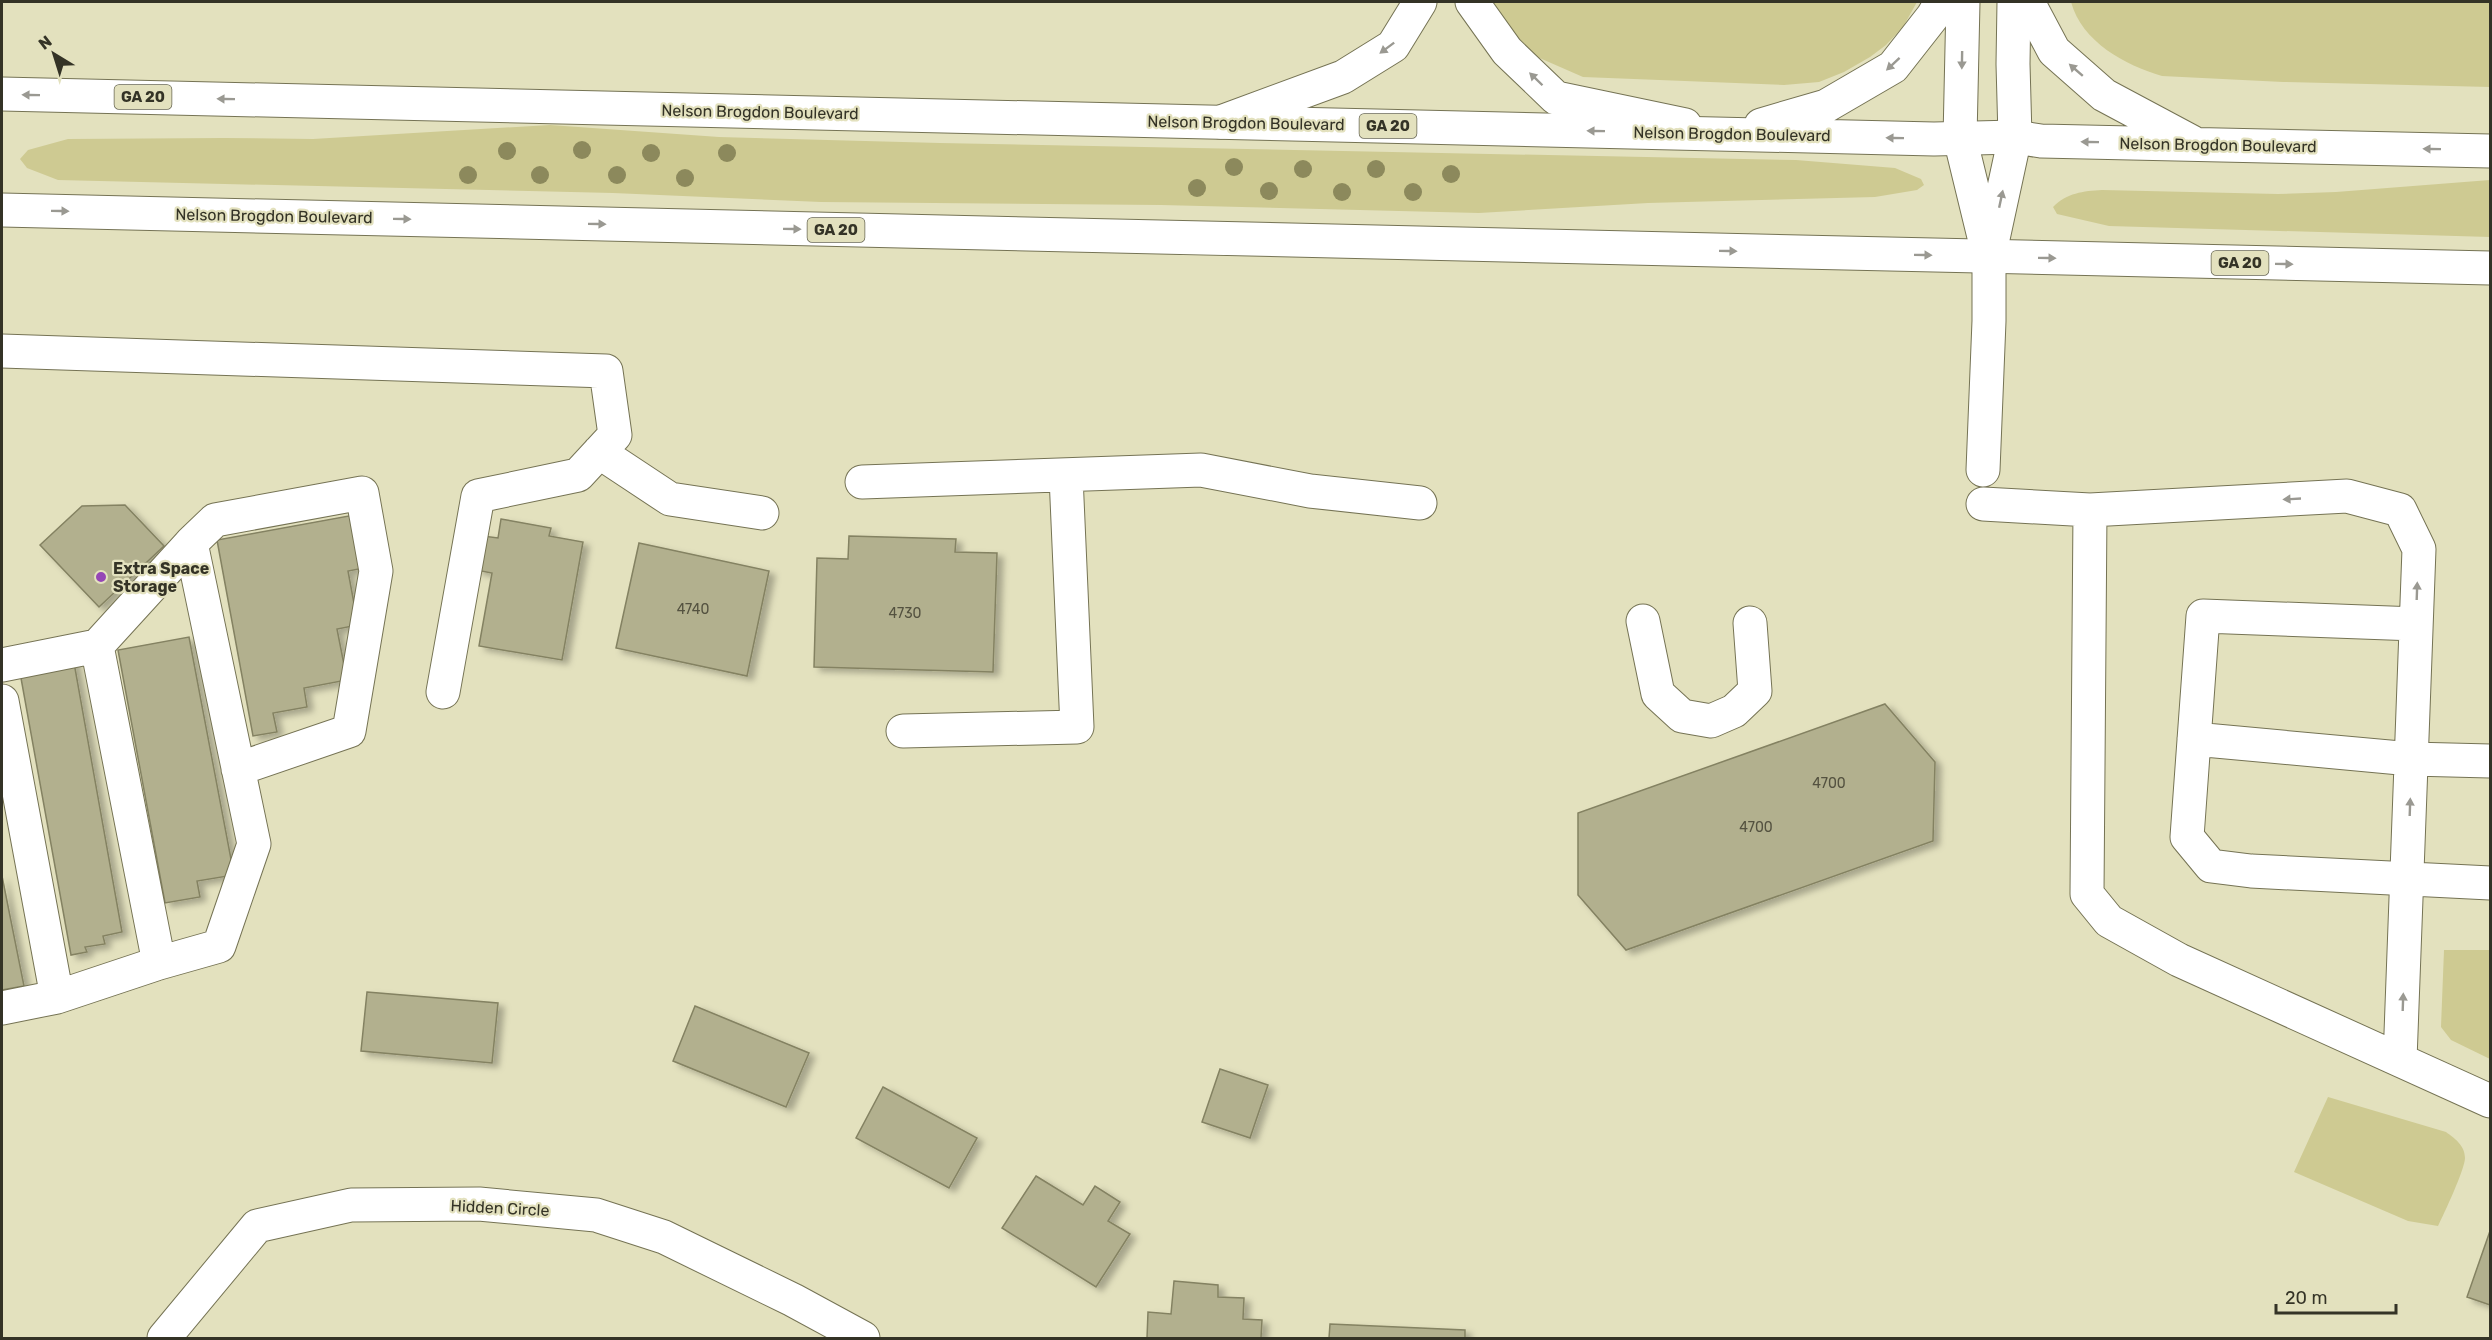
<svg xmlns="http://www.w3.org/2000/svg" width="2492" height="1340" font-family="Rubik,sans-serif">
<defs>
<filter id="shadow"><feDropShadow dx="6" dy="4" stdDeviation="3" flood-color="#0004"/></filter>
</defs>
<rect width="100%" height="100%" fill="#e3e1be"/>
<path fill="#ceca92" d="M1490,2H1917L1903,27L1886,45L1870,57L1844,72L1819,82L1784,85L1583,77L1535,56L1511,35Z
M2071,2H2490V87L2283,82L2162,76C2125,65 2082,42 2071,2Z
M550,125L719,137L940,143L1796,160L1895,168L1921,179L1924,185L1917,190L1875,197L1648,203L1479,213L1161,205L821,202L613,193L58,180L27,168L20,159L28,150L68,139L224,138L313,139Z
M2490,180V237L2109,226L2057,214L2053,207C2067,193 2083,191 2102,190L2278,194L2336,192Z
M2444,950H2490V1059L2451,1040L2441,1027Z
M2328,1097L2446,1132C2454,1138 2465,1145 2465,1158C2465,1169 2444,1214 2438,1226L2408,1221L2294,1172Z"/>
<path fill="#b2b08e" stroke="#848262" stroke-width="1.5" filter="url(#shadow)" d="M125,505L164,546L99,607L40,545L82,506Z
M354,515L364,568L348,571L358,625L337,629L347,680L304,688L307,707L273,713L277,732L253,736L217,540Z
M501,519L551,528L549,536L583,542L562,660L479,646L492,573L476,570L483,536L498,538Z
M849,536L956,539L955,552L997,553L993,672L814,667L817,558L848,559Z
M639,543L769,571L747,676L616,648Z
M189,637L234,875L197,881L200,897L165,903L118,650Z
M73,657L122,932L103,936L105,944L85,947L87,952L71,955L19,667Z
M1885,704L1935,762L1933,841L1626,950L1578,895V813Z
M2,876L24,986L2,990Z
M367,992L498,1003L492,1063L361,1051Z
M695,1006L809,1053L786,1107L673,1061Z
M1220,1069L1268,1085L1250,1138L1202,1122Z
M883,1087L977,1138L949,1188L856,1138Z
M1036,1176L1083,1205L1095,1186L1120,1202L1108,1221L1130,1234L1096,1287L1002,1228Z
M2490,1231V1305L2467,1297Z
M1174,1281L1218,1285V1297L1244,1298L1243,1319L1262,1320L1261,1338H1147L1148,1312L1171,1314Z
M1330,1324L1465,1330V1338H1329Z"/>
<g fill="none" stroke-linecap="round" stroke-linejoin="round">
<defs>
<path id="minor" d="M1472,2L1507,51L1556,98L1685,125
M1963,2L1960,138L1987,249
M1221,122L1343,77L1393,46L1420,2
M2,351L606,371L615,435L578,475L478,496L443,692
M599,452L670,499L762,513
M1983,470L1989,321V257L2015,137L2013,64L2014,2
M862,482L1201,470L1310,491L1420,503
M1983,504L2090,510L2087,894L2109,921L2179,960L2490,1101
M2090,510L2347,496L2400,510L2419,549L2400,1060
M1643,621L1658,694L1682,716L1711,721L1734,711L1755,691L1750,623
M2416,624L2203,616L2187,837L2211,866L2251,871L2490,883
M2,665L97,646
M2,701L57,997L159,963L219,946L254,844L191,543L215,520L362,493L376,571L349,731L238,769
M903,731L1077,727L1066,476
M2194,739L2411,759L2490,761
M159,963L97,646L191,543
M2,1008L57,997
M164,1338L257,1226L351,1205L479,1204L596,1215L664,1237L793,1300L863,1338"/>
<path id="highway" d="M2028,2L2054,51L2104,95L2192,142
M2,94L1934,139L2015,137L2041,141L2490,151
M1761,125L1826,106L1893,67L1933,16L1941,2
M2,210L2490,268"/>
</defs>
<use href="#minor" stroke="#757354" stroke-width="35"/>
<use href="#highway" stroke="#757354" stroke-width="35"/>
<use href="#minor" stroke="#fff" stroke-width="33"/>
<use href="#highway" stroke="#fff" stroke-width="33"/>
</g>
<g fill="#8c895c">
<circle cx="582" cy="150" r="9"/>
<circle cx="507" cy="151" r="9"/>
<circle cx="651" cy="153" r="9"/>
<circle cx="727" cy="153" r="9"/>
<circle cx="1234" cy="167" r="9"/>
<circle cx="1303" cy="169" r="9"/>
<circle cx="1376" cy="169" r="9"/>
<circle cx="1451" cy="174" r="9"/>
<circle cx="468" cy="175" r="9"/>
<circle cx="540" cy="175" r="9"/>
<circle cx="617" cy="175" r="9"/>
<circle cx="685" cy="178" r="9"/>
<circle cx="1197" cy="188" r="9"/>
<circle cx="1269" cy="191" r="9"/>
<circle cx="1342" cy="192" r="9"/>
<circle cx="1413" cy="192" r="9"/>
</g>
<defs><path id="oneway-solid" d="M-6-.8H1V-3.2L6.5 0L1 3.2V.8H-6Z" transform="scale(1.5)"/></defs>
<g fill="#9a9992">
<use href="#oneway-solid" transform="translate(1387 48) rotate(143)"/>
<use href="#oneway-solid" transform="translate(1962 60) rotate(91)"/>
<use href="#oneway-solid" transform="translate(1893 64) rotate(137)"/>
<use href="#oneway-solid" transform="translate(2076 70) rotate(-139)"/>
<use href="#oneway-solid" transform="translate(1536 79) rotate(-136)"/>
<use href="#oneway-solid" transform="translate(31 95) rotate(-179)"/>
<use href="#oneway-solid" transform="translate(226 99) rotate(-179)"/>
<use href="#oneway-solid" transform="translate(1596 131) rotate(-179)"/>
<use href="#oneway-solid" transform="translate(1895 138) rotate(-179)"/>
<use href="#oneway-solid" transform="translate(2090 142) rotate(-179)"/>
<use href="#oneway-solid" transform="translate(2432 149) rotate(-179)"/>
<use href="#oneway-solid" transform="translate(2001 199) rotate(-78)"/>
<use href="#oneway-solid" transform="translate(60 211) rotate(1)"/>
<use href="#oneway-solid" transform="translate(402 219) rotate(1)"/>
<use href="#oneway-solid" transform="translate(597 224) rotate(1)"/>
<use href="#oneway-solid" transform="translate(792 229) rotate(1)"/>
<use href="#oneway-solid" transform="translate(1728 251) rotate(1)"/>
<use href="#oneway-solid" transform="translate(1923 255) rotate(1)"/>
<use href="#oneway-solid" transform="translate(2047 258) rotate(1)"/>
<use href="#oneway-solid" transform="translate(2284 264) rotate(1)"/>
<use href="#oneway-solid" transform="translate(2292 499) rotate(177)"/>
<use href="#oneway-solid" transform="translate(2417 591) rotate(-88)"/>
<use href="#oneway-solid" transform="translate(2410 807) rotate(-88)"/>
<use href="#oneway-solid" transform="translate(2403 1002) rotate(-88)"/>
</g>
<circle fill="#9546b6" stroke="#e3e1be" stroke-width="2" cx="101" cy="577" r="6"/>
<g text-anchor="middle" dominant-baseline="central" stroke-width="4.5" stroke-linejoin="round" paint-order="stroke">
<g font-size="14" fill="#545240">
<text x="693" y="609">4740</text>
<text x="905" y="613">4730</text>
<text x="1829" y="783">4700</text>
<text x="1756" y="827">4700</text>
</g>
<g fill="#e3e1be" stroke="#686754" stroke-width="1.5">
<rect x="114.5" y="85" width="57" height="24" rx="4.5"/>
<rect x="1359.5" y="114" width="57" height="24" rx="4.5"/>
<rect x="807.5" y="218" width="57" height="24" rx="4.5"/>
<rect x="2211.5" y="251" width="57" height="24" rx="4.5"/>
</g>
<g font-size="15" font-weight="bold" fill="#343326">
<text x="143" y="97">GA 20</text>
<text x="1388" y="126">GA 20</text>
<text x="836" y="230">GA 20</text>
<text x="2240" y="263">GA 20</text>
</g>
<g font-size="16" fill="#343326" stroke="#e3e1be">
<text transform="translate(760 112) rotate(1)">Nelson Brogdon Boulevard</text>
<text transform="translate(1246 123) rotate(1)">Nelson Brogdon Boulevard</text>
<text transform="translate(1732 134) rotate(1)">Nelson Brogdon Boulevard</text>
<text transform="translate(2218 145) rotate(1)">Nelson Brogdon Boulevard</text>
<text transform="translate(274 216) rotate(1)">Nelson Brogdon Boulevard</text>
<text transform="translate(500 1208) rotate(3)">Hidden Circle</text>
</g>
<g font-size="16" font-weight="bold" fill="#343326" stroke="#e3e1be" text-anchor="start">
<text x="113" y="568">Extra Space<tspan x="113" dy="18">Storage</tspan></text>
</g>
</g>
<rect width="2492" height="1340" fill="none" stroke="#343326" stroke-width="6"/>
<g transform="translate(54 54) rotate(322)" stroke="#e3e1be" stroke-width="4.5" paint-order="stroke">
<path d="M0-4.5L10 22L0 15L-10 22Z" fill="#343326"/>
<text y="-9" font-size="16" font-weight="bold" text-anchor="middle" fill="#343326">N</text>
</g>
<path d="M2276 1304v9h120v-9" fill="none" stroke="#343326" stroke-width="3"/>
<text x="2285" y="1304" font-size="18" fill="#343326" stroke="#e3e1be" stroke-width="4.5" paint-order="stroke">20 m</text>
</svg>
